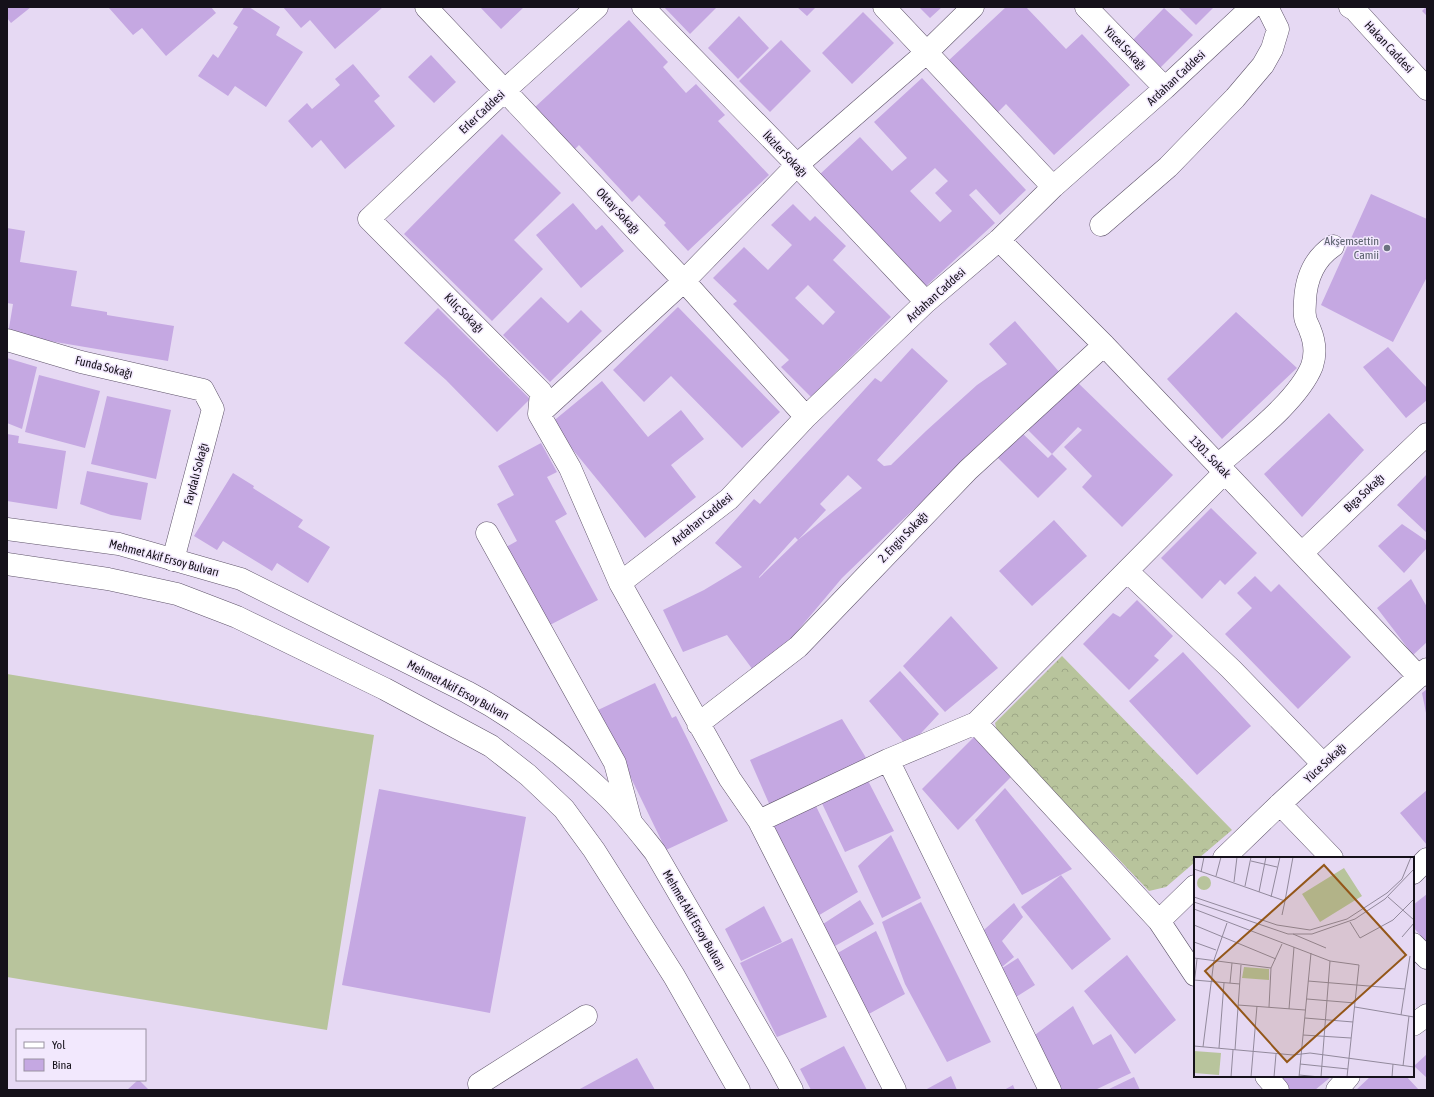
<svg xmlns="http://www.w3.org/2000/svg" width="1434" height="1097" font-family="'Asap Condensed',sans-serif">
<defs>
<pattern id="forest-crowns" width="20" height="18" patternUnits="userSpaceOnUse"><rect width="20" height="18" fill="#b8c49c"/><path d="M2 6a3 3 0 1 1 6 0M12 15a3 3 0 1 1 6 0" fill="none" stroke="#9da786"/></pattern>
</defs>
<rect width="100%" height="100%" fill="#e6d9f3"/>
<path fill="url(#forest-crowns)" d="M1062,656L1232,830L1199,858H1195V862L1166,887L1149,891L997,732L995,723Z"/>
<path fill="#b8c49c" d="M7,674L374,735L327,1030L7,977Z"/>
<path fill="#c5a8e2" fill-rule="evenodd" d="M7,7H31L11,23L7,18Z
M110,7H211L216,13L166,56L142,28L133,35L109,8Z
M244,7H249L280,27L276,35L303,52L266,107L235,86L228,96L198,76L213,54L218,58L238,27L233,24Z
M283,7H383L335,49L310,20L301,28Z
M480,7H524L501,29Z
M664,7H717L690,34Z
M797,7H816L807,16Z
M919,7H942L930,18Z
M1006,7H1026L1066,49L1082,34L1130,85L1054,155L1006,104L996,114L947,62Z
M1178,7H1214L1196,25Z
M1426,7H1427V16L1422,11Z
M1164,8L1193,35L1159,69L1131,42Z
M863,12L894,43L852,84L822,53Z
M739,16L769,48L738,79L708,48Z
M629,20L668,62L663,67L686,93L696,84L725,115L718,121L769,175L688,251L664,225L666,223L639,195L632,202L579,145L574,150L534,108Z
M781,40L811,71L770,112L739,81Z
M431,55L456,82L434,103L408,77Z
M353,64L380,96L374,101L395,126L345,169L321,140L312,148L288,121L307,103L312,109L340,85L335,79Z
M922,78L1026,190L1000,215L976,189L969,195L995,223L924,288L819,175L860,137L892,171L907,158L874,122ZM935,168L948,181L935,193L952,211L940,222L910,191Z
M502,134L561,193L514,240L543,269L492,321L404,234Z
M1371,194L1427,219V277L1393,342L1321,305Z
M573,203L596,230L602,225L624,251L581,288L536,235Z
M793,204L810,221L815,216L846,246L833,260L891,317L811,397L781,367L789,360L733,304L737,301L713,278L744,247L768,270L792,245L771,225ZM808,285L835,312L823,325L795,298Z
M7,228L25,231L20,262L77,271L71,306L107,312V315L174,326L168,361L8,334L13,304L7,303Z
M541,297L568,323L581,310L602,331L550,382L503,335Z
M678,307L780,412L742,448L671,376L644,402L613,370Z
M438,308L530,399L497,432L446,380L404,343Z
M1236,312L1297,368L1222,439L1167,379Z
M1015,321L1061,374L898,524L842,578L784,647L753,670L727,635L683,652L663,610L704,590L742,567L715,543L754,499L760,504L875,378L881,382L912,348L948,381L877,460L884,466L891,465L926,431L977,385L1007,364L989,344ZM848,475L862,488L798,540L826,510L820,504ZM795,537L798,540L759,578V577Z
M1388,347L1427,388V400L1406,418L1363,367Z
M7,358L37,367L22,429L7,423Z
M39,375L100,391L85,448L25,432Z
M1073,378L1173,475L1122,527L1082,487L1092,476L1064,447L1082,430L1078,427L1052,454L1067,469L1038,498L996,456L1021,432L1048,458L1052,454L1025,427Z
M602,381L648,437L681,410L704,439L671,465L696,497L645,538L551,423Z
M107,396L171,410L156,479L91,464Z
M1329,413L1364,450L1302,517L1264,474Z
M7,434L19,436L18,443L66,451L57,509L7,501Z
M541,443L557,472L547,477L567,514L555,521L598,600L548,626L506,547L517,541L497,504L514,495L498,466Z
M87,471L148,483L141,520L111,515L80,504Z
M233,473L254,486L253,488L303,520L298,527L330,547L308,583L277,563L272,571L223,541L217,550L194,536Z
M1427,474V533L1397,505Z
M1211,508L1257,553L1225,585L1220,580L1202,599L1161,558Z
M1054,520L1087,556L1032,606L999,571Z
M1402,524L1427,541V548L1404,573L1378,546Z
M1255,576L1271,592L1279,584L1351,657L1298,709L1225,634L1252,608L1237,593Z
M1411,579L1427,607V642L1413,655L1377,608Z
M1137,600L1173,636L1154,656L1159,660L1129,690L1083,644L1113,613L1120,617Z
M951,616L998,668L945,712L903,666Z
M1183,652L1251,726L1197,775L1129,701Z
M900,671L939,714L908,747L869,701Z
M655,683L672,718L676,716L728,821L666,850L598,710Z
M1427,689V713H1426L1422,693Z
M842,719L868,761L771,808L750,760Z
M977,734L1013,775L958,830L922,789Z
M865,775L894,831L845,852L819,797Z
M1005,788L1072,869L1022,895L975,820Z
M379,789L526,817L490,1013L342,985Z
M1427,790V845L1400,813Z
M813,800L858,892L816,917L768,823Z
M891,835L921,898L882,918L858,866Z
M1061,875L1111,939L1072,970L1021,907Z
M1427,894V943L1413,927V905Z
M860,900L874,924L835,946L823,924Z
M921,902L991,1042L947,1062L905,984L882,922Z
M1014,903L1023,917L1002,941L1014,957L996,972L1018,958L1035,985L1013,999L996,972L976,937Z
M764,906L782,942L741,961L725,929Z
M876,931L905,994L867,1015L836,954Z
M792,938L827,1017L777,1037L740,963Z
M1127,955L1176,1020L1135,1054L1084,991Z
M1073,1006L1093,1045L1111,1034L1131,1073L1095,1090H1058L1031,1038Z
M844,1046L867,1090H811L800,1069Z
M1427,1054V1078L1414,1066Z
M637,1058L655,1090H578Z
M951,1076L957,1090H925Z
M1277,1076H1332L1315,1090H1289Z
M1371,1076H1406L1419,1090H1356Z
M1134,1077L1140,1090H1107Z
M138,1080H139L149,1090H127Z
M1013,1085L1015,1090H1004Z"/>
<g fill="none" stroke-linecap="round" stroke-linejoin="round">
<defs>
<path id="minor" d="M426,7L684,281L806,417
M643,7L797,165L926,302
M884,7L1053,187
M1086,7L1165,88
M1350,7L1355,10L1427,89
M1101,225L1168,167L1235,98L1263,65L1272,49L1278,29L1267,7
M999,240L1104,345L1419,677
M7,340L81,362L203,390L213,409L173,560
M539,414L541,392L369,219L504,91L597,7
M1218,465C1246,440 1298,401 1312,366C1316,354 1315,342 1310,330C1309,326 1305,321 1305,316C1304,311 1305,306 1305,301C1306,278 1314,259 1333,246
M487,533L615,763L631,822
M1302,553L1427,434
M1127,571L1231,669L1323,764
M620,583L729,499L806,417L926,302L999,240L1053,187L1165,88L1252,7
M976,723L1159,921L1195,975
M698,724L798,647L968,470L1104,345
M888,760L1050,1090
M1280,804L1332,858
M759,821L888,760L976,723L1225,472
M1224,858L1280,804L1427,669
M1413,873L1427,859
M1159,921L1195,886
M1413,944L1427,958
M1413,1025L1427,1015
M1266,1076L1278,1090
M479,1084L586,1016
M895,1090L759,821L730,779L620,583L570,468L539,414L684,281L797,165L926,53L973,7
M1337,1090L1349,1076"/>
<path id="major" d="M7,529L119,544L241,579L467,692C518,719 563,754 605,794C623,811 639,832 655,852L778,1064L792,1090
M7,564L108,579L177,594L237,617L385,689L491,746L528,775L564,809L594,850L674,976L739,1090"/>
</defs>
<use href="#minor" stroke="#5f546a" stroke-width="23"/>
<use href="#major" stroke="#5f546a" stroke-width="23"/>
<use href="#minor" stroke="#fff" stroke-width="22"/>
<use href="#major" stroke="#fff" stroke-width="22"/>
</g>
<circle fill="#6b7280" stroke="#f2e8fd" stroke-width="1.5" cx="1387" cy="248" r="4"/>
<g text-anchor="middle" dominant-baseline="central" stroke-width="3" stroke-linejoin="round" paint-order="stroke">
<g font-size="12" fill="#15111a" stroke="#f2e8fd">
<text transform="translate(1389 47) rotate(47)">Hakan Caddesi</text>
<text transform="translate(1125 48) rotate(46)">Yücel Sokağı</text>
<text transform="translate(1176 78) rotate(-43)">Ardahan Caddesi</text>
<text transform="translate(482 112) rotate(-43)">Erler Caddesi</text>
<text transform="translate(785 154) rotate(46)">İkizler Sokağı</text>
<text transform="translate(618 211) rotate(47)">Oktay Sokağı</text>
<text transform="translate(936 295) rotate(-42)">Ardahan Caddesi</text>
<text transform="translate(464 313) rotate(45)">Kılıç Sokağı</text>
<text transform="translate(104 367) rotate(14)">Funda Sokağı</text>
<text transform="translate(1210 457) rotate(46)">1301. Sokak</text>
<text transform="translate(196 474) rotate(-75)">Faydalı Sokağı</text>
<text transform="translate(1364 493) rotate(-43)">Biga Sokağı</text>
<text transform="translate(702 519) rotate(-39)">Ardahan Caddesi</text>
<text transform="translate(903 537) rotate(-46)">2. Engin Sokağı</text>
<text transform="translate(164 558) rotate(15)">Mehmet Akif Ersoy Bulvarı</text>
<text transform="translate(458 690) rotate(28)">Mehmet Akif Ersoy Bulvarı</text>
<text transform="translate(1325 763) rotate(-43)">Yüce Sokağı</text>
<text transform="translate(694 920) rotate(60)">Mehmet Akif Ersoy Bulvarı</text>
</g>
<g font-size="12" fill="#5b616d" stroke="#f2e8fd" text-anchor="end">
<text x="1379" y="241">Akşemsettin<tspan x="1379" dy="14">Camii</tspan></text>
</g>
</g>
<g transform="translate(1194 857)">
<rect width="220" height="220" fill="#e6d9f3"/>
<path d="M50,110L75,112V123L48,121ZM0,194L27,196L25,218L0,216Z" fill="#b8c49c"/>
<path d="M150,11L168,39L126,65L108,37ZM3 26a7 7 0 1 1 14 0a7 7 0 1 1-14 0Z" fill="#b8c49c"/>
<path fill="none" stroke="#92899c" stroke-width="1" d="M57,4L83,10M0,12L91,44L99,0M7,15L10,0M22,19L27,0M40,25L43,0M51,29L57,0M65,35L72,0M0,40L83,68L116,73L153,62L193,36L208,22L217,0M77,40L86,0M194,40L220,63M0,45L94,77H118L161,62L191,42L220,12M0,52L136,104L127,220M88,58L91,44M156,65L166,81L199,63L220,42M0,68L82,102M99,77L132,91M208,80L220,66M0,85L22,93M0,101L77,111M136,104L165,108L153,220M0,123L46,127M114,124L211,132M36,126L38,106M0,128L3,102M113,142L161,146M44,148L111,153M75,150L77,111L88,87M161,150L220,160M95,152L100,90M207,158L216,99M111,161L159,165M109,178L157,181M0,189L99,198L116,196L220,210M9,190L20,103L33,66M25,191L30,126M41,193L47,108M106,207L154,212M209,209L215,159M105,218L126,220M37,220L39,193M57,220L63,149M80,220L82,197M105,220L117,96M198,220L199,207"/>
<path fill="#945719" fill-opacity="0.15" stroke="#945719" stroke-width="2" d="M130,8L212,98L93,205L11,114Z"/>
<rect width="220" height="220" fill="none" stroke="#15111a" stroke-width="2"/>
</g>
<rect width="1434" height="1097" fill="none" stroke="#15111a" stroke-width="16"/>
<rect x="16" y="1029" width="130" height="52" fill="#f2e8fd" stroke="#9a92a2"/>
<rect x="24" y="1042" width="20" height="6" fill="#ffffff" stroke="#9a92a2"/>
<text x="52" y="1049" font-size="12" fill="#15111a">Yol</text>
<rect x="24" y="1059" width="20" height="12" fill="#c5a8e2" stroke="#9a92a2"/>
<text x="52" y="1069" font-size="12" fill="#15111a">Bina</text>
</svg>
